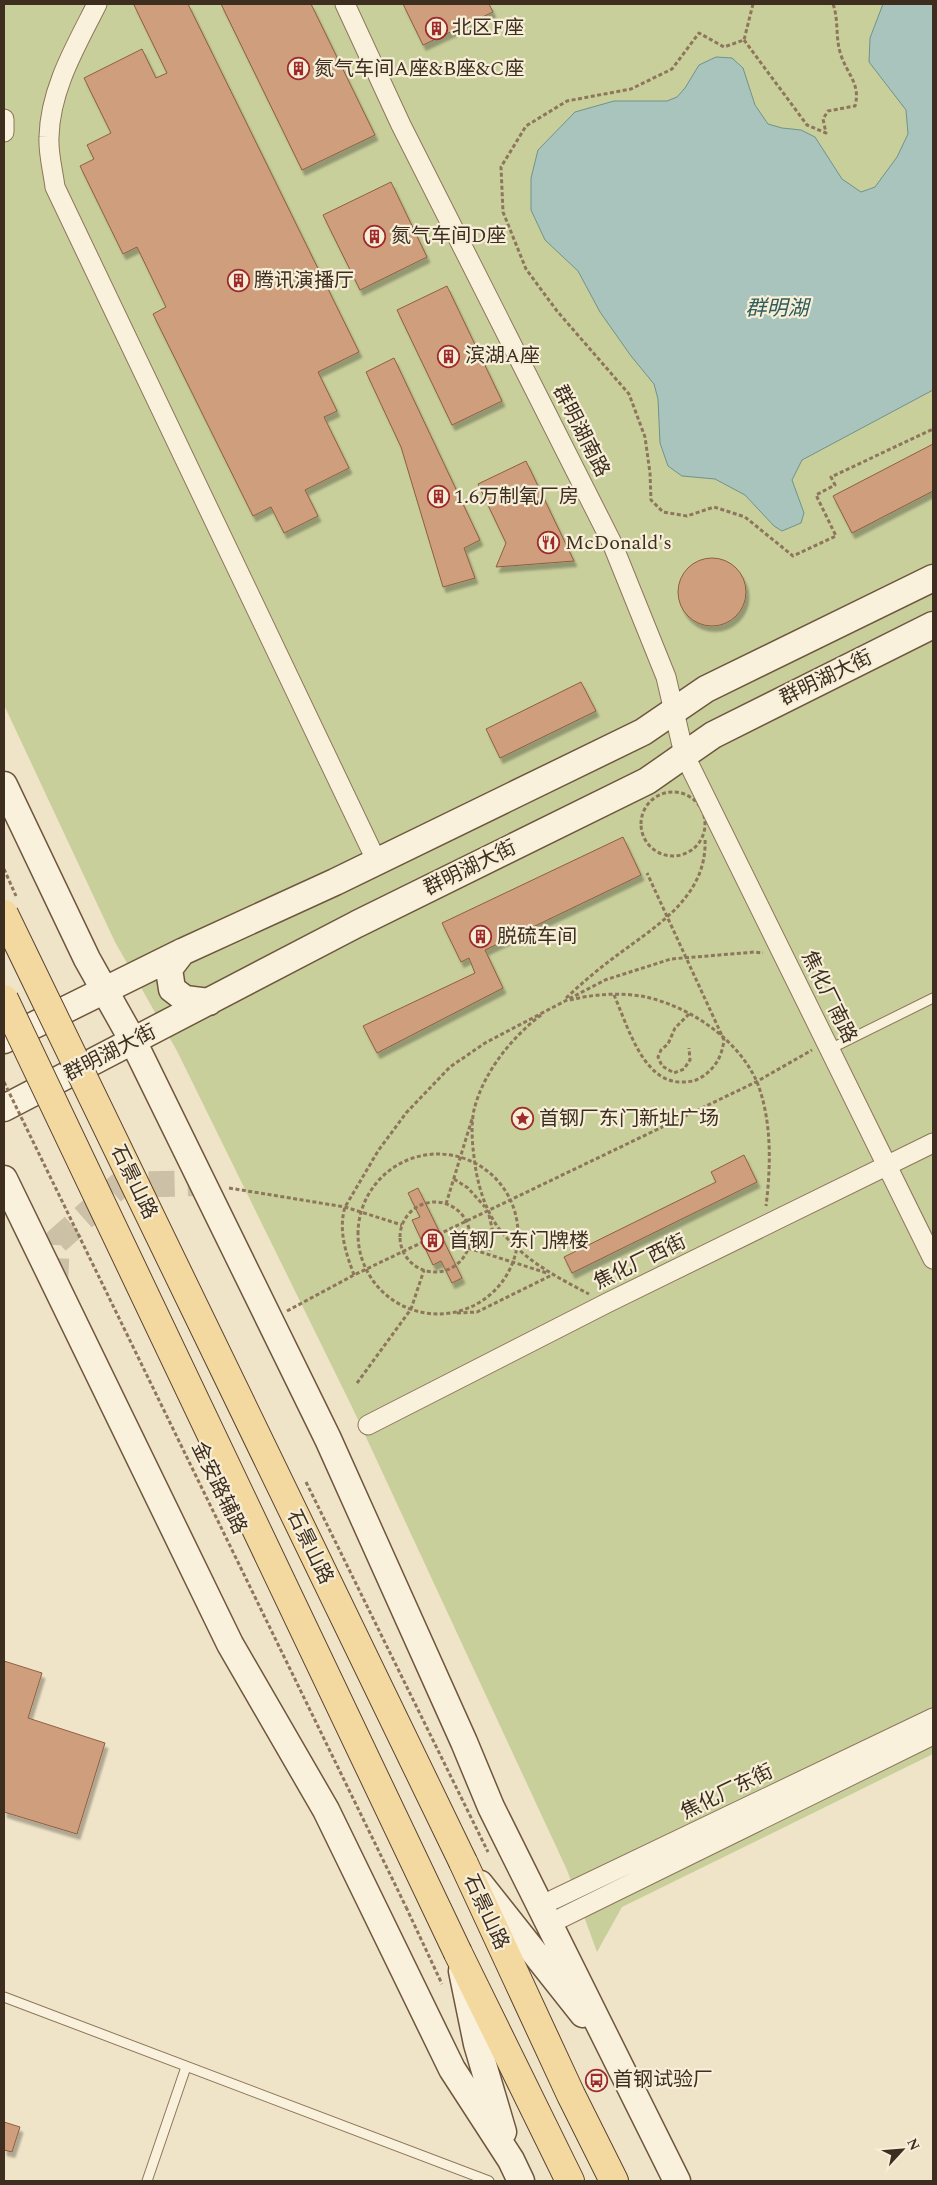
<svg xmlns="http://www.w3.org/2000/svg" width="937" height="2185" font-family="Spectral,'Noto Sans SC',serif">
<defs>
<filter id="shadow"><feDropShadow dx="3" dy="5.5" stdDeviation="1" flood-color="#0004"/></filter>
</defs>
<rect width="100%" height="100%" fill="#f0e4c8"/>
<path fill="#c9cf9b" d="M4,4H933V1754L622,1907L597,1952L567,1870L352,1407L177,1051L115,942L4,705Z"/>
<path fill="#a9c4bc" stroke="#6f938a" d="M883,4H933V390L802,460L792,480L804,513L801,523L782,531L774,526L745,495L715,479L682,476L668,466L660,443L658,399L654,384L631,356L600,312L578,271L545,240L531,210V178L538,150L575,112L614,101H667L677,97L685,88L699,65L716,57L732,58L743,68L755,105L768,124L782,128L801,130L815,137L842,179L861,192L875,187L897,157L908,134L906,110L869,62L870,38Z"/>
<path fill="#cf9f7d" stroke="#8d5f41" filter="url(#shadow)" d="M136,4H188L359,352L318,372L337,411L324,417L349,468L305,490L318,516L284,533L271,507L253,516L153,314L166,307L137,247L123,254L80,166L94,159L87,145L111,133L84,78L142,49L156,78L167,73L134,5Z
M221,4H311L375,135L302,170Z
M403,4H489L493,12L423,45Z
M391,182L427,257L360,290L323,215Z
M447,286L502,401L452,425L397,310Z
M394,358L480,540L464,548L475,578L443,587L401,447L366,372Z
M933,444V491L852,533L833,496Z
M526,461L574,561L496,567L506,543L478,484Z
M678 592a34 34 0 1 1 68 0a34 34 0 1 1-68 0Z
M581,682L596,711L500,758L486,729Z
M623,837L641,875L485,950L503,988L377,1053L363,1026L475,973L469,958L461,962L442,923Z
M744,1155L757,1182L572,1273L564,1257L716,1182L711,1172Z
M418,1188L462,1278L452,1283L441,1261L433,1265L412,1220L420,1217L408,1193Z
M4,1661L42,1673L28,1718L105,1743L77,1834L4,1812Z
M4,2122L20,2127L12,2152L4,2150Z"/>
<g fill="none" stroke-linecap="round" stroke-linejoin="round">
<path stroke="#ccc0a6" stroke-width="26" stroke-dasharray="26 13" stroke-linecap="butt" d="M55,1284L57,1241L120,1185L203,1183"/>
<defs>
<path id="lane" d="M830,1049L933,998
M4,1997L489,2181
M147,2181L186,2067"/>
<path id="street" d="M97,4C76,46 50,89 49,137C48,153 53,171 55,187L377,862
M345,4L401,125L612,543L666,677L684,754L933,1259
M4,119V132
M368,1425L607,1303L933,1143
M540,1906L933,1718
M549,1924L933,1735"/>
<path id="secondary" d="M4,785L87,959L133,1041L328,1439L464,1742L491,1807L677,2181
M182,952L169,969L172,989L185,999L209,1002
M4,1040L182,952L335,882L643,732L706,689L933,578
M4,1108L357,924L647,781L713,735L933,625
M4,1179L230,1644L326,1810L452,2069L511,2160L521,2181
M480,1884L583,2014
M462,1971L477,2044L503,2132"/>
<path id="primary" d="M463,1862L571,2095L614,2181
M458,1953L570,2181"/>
</defs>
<use href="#lane" stroke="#8d765c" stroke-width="11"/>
<use href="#street" stroke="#8d765c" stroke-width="21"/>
<use href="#secondary" stroke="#6f573f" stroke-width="29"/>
<use href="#primary" stroke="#5b4430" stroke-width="30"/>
<path stroke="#8d765c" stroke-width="3" stroke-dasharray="4 2.5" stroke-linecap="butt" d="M753,4L744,40L724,47L699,33L672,69L631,89L567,101L526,126L501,167L503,212L526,269L557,311L629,394L645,437L650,473L651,500L663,512L687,516L714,507L745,517L793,556L836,536L816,495L835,485L831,477L933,429
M744,40L807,125L826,133L823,119L828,111L855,106C861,84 847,74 841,55C835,39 839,20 833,4
M641 824a32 32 0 1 1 64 0a32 32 0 1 1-64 0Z
M614,995C627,1024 642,1080 679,1082C686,1082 693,1082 698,1079C714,1071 722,1057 724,1040L647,873
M566,998C581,984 596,971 612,959C654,927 708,898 705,838
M570,1000C593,994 622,992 646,997C690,1007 738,1039 757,1082C772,1120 771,1166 766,1206
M689,1014L675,1028L668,1044L661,1050L658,1057L662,1066L674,1073L684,1069L690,1060L689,1048
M541,1015C511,1038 483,1073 474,1110C470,1129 473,1151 476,1171C480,1192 487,1213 500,1230C523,1259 556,1277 589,1294
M358 1234a80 80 0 1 1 160 0a80 80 0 1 1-160 0Z
M454,1179L468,1188L485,1207
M229,1188L345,1207L402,1225
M400 1237a35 35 0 1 1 70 0a35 35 0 1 1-70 0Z
M446,1204L472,1119
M489,1215L492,1228L490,1254
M468,1248L547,1273
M354,1275C346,1253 338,1231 345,1207L378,1151L406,1113L450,1067L485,1043L605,980L671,959L755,952L763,953
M287,1311L354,1275L756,1082L812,1050
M457,1313L477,1312L552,1275
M357,1383L411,1309L424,1270
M406,1907L442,1984"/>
<use href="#lane" stroke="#faf1dc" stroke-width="9"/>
<use href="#street" stroke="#faf1dc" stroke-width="19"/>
<use href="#secondary" stroke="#faf1dc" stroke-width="26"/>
<use href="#primary" stroke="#f3d9a0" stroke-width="28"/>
<defs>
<path id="primary-bridge" d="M4,914L463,1862
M4,999L458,1953"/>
</defs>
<use href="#primary-bridge" stroke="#5b4430" stroke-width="30" stroke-linecap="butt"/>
<path stroke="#8d765c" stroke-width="3" stroke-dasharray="4 2.5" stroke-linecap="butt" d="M4,869L16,896
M4,1082L406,1907
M306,1482L488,1852"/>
<use href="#primary-bridge" stroke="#f3d9a0" stroke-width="28"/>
</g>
<defs>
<symbol id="building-ring" viewBox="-11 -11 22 22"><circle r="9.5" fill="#f7eed8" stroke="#9e2a2b" stroke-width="1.5"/><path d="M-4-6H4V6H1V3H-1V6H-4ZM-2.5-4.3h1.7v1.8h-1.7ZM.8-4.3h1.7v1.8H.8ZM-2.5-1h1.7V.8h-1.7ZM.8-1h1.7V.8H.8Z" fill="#9e2a2b"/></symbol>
<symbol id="restaurant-ring" viewBox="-11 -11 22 22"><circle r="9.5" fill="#f7eed8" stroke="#9e2a2b" stroke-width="1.5"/><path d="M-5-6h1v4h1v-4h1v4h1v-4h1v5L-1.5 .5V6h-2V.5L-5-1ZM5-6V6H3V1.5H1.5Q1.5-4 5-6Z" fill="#9e2a2b"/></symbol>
<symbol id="sight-ring" viewBox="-11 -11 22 22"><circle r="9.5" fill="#f7eed8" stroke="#9e2a2b" stroke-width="1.5"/><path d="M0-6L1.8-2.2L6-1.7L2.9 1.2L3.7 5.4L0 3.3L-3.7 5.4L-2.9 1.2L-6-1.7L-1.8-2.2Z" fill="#9e2a2b"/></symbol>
<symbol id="bus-ring" viewBox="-11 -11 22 22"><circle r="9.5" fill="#f7eed8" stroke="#9e2a2b" stroke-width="1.5"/><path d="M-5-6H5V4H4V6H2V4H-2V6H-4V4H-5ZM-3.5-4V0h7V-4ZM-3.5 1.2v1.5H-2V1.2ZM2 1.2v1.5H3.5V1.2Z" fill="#9e2a2b"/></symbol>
</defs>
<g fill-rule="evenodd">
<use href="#building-ring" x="424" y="16" width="25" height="25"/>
<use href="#building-ring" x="286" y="56" width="25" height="25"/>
<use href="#building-ring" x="362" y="224" width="25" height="25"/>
<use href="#building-ring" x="226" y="268" width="25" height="25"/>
<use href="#building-ring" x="436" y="344" width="25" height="25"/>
<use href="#building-ring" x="426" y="484" width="25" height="25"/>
<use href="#restaurant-ring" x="536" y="530" width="25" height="25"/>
<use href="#building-ring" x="468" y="924" width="25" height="25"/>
<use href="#sight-ring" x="510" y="1106" width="25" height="25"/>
<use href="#building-ring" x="420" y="1228" width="25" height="25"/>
<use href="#bus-ring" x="584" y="2068" width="25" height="25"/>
</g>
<g text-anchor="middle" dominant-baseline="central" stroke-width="4.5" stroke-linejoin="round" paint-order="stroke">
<g font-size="20" fill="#3d2e20" stroke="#f7eed8" text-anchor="start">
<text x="452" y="28">北区F座</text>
<text x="314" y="69">氮气车间A座&amp;B座&amp;C座</text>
<text x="391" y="236">氮气车间D座</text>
<text x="254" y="281">腾讯演播厅</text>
<text x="465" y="356">滨湖A座</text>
<text x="454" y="497">1.6万制氧厂房</text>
<text x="565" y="543">McDonald's</text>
<text x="497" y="937">脱硫车间</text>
<text x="539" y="1119">首钢厂东门新址广场</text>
<text x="449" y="1241">首钢厂东门牌楼</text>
<text x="613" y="2080">首钢试验厂</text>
</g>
<g font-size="20" fill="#3d2e20" stroke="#f7eed8">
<text transform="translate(581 431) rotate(63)">群明湖南路</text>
<text transform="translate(826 678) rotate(-26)">群明湖大街</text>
<text transform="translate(470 868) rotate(-26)">群明湖大街</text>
<text transform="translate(829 997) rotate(64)">焦化厂南路</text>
<text transform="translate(110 1053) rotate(-27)">群明湖大街</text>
<text transform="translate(134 1182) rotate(64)">石景山路</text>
<text transform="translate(640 1262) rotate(-26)">焦化厂西街</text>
<text transform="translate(219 1488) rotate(64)">金安路辅路</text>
<text transform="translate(310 1547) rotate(64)">石景山路</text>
<text transform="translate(727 1792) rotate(-26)">焦化厂东街</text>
<text transform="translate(486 1912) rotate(65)">石景山路</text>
</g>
<g font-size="21" font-style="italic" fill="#2f5d5a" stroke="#f7eed8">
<text x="777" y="309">群明湖</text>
</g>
</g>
<rect width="937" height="2185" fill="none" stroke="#3d2e20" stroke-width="10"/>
<g transform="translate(902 2150) rotate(64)" stroke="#f7eed8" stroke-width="4" paint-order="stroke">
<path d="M0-4L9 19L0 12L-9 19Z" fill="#3d2e20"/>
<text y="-8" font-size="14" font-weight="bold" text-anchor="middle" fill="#3d2e20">N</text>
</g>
</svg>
